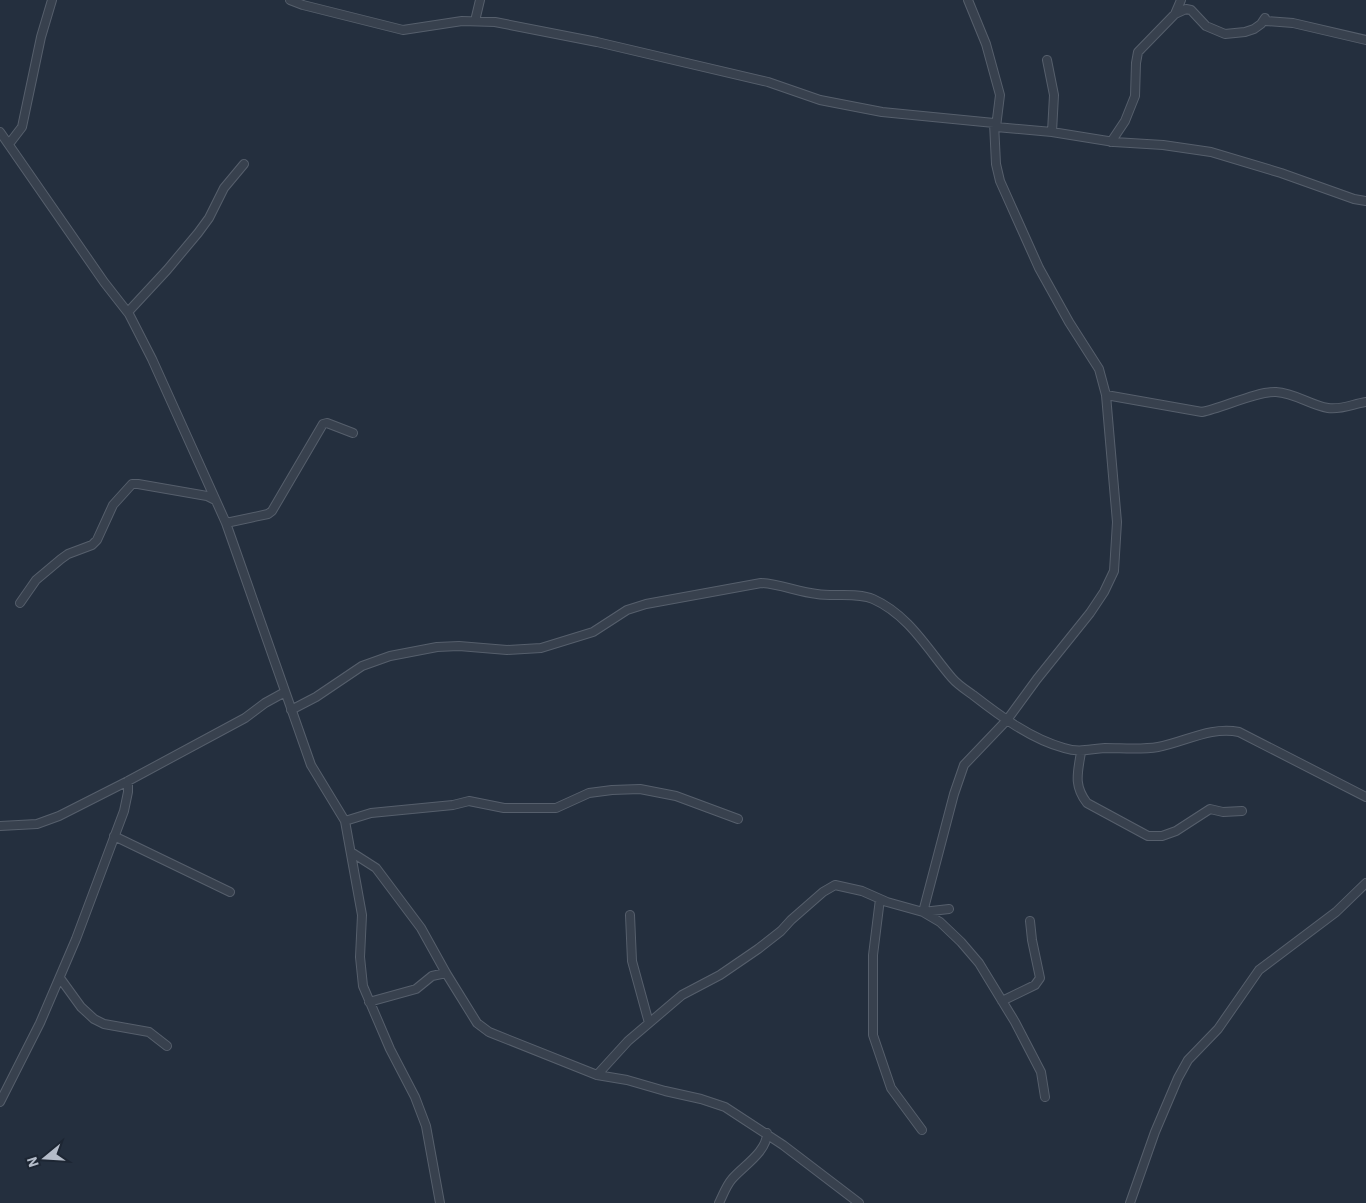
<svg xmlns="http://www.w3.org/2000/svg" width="1366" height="1203" font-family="'IBM Plex Sans',sans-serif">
<rect width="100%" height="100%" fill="#242f3e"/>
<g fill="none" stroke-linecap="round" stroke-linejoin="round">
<defs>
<path id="street" d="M290,0L303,5L403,30L462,21L495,22L597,42L768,82L820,100L882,112L994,123L996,127L1052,132L1114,142L1163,145L1211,152L1281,173L1354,199L1366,201
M968,0L986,44L1000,95L996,127
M1175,14L1181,0
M475,21L480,0
M1047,60L1054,95L1052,132
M0,132L104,282L129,314L152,359L226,523L311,765L345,821L362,915L360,957L363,986L390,1049L415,1097L426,1126L440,1203
M1111,142L1125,121L1135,96L1136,63L1138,52L1175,14L1186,9L1191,10L1206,26L1225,34L1245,32L1254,29L1261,24L1265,18L1266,21L1293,23L1366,40
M9,144L22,127L41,37L52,0
M128,312L167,270L198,233L209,218L224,188L244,164
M1106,395L1202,412C1222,408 1258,391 1276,392C1295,393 1310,405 1328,408C1341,410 1353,404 1366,402
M226,523L268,514L272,511L323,424L327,423L353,433
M20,603L36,580L61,559L68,554L92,545L97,540L113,505L132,484H138L207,496L215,500
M291,710L316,697L362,666L390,656L437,647L459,646L507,650L541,648L593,632L627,610L646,604L761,583C780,584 798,592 817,594C834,597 857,592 873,599C909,615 928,650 952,678C958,685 966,690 973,695C1000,716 1031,739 1064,748C1080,753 1089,749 1105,748C1122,748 1141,750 1158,747C1185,742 1211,726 1239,732L1366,797
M1081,752C1078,772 1073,785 1087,803L1148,836H1162L1176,831L1210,809L1223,812L1242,811
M345,821L371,813L453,805L469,801L504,808H556L589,793L612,790L640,789L676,796L738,819
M0,826L37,824L59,816L128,781L245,718L265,703L285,692
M114,836L230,892
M351,852L376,868L421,928L446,973L477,1023L489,1032L597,1075L627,1080L665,1091L701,1099L725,1107L783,1145L859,1203
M880,899L873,955V1035L891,1088L922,1130
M949,909L923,912L954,794L964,765L1007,720L1037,679L1090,613L1104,592L1114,571L1117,522L1106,395L1099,369L1069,322L1039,268L1000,181L996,164L994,123
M630,915L632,961L649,1023
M60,978L81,1007L94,1019L104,1024L149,1032L167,1046
M1002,1001L1035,985L1040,978L1032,940L1030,921
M369,1002L416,989L432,976L446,973
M597,1075L628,1041L682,995L720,975L758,949L781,931L791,920L823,892L835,885L862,891L887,902L923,912L940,922L961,942L979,963L1015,1022L1041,1072L1045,1097
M0,1102L40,1023L76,939L124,811L128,792V781
M719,1203C723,1195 726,1186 732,1179C743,1166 767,1152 767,1133
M1130,1203L1155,1132L1178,1078L1188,1060L1218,1029L1259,970L1336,912L1366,883"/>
</defs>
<use href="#street" stroke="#565f6c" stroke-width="10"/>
<use href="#street" stroke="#38414e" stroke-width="8"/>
</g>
<g transform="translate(45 1158) rotate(252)" stroke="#1d2633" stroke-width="4" paint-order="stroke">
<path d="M0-4L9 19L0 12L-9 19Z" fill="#b4bcc9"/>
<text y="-8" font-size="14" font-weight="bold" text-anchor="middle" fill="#b4bcc9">N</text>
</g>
</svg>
